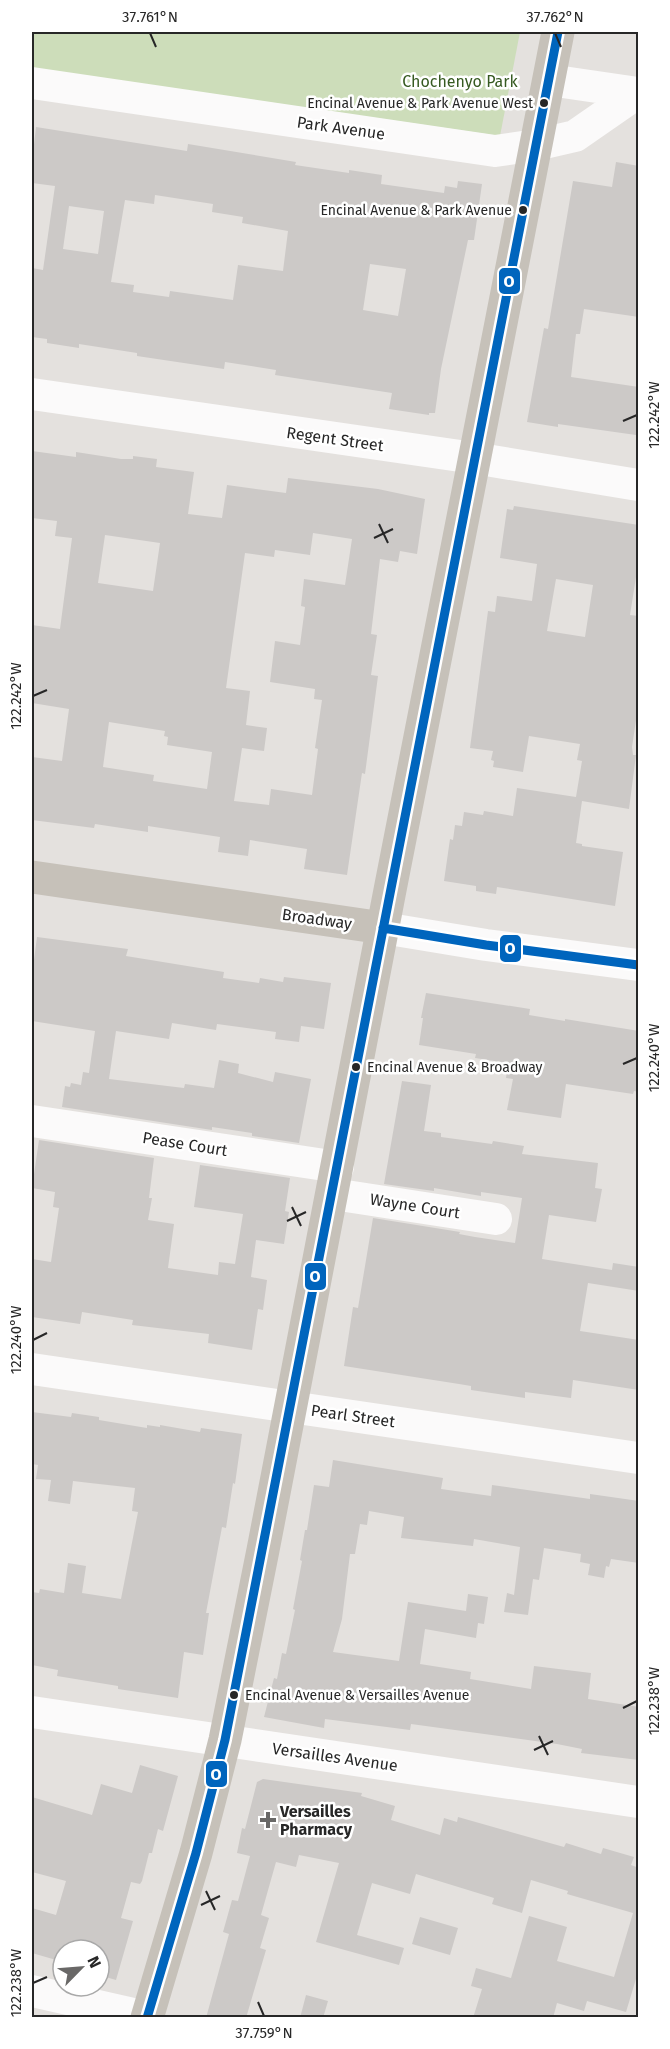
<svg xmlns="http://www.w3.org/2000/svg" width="670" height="2049" font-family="'Fira Sans',sans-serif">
<rect width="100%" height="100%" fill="#e4e1de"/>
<path fill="#cdddba" d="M32,32H520L500,136L32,68Z"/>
<path fill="#ccc9c7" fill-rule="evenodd" d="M36,127L187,151L188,144L296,162L295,165L349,173V170L382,175L381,184L444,193L445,186L457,188L458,181L482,184L474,240H468L441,369L435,413H429V415L389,409L392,393L275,375L276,370L225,362L224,369L137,356V353L79,344V348L47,343V339L32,337V268L43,270L55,186L32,183V162ZM155,195L213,204L212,212L243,217L242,223L288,231L283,271L238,265L233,300L170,291L169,297L133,292L134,285L111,282L125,200L154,204ZM69,206L104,211L98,254L63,249ZM370,264L406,269L398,316L363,310Z
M616,162L639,166V317L584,309L580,334H576L571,377L639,387V432H636V435L558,424V427L527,422L544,328L548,329L573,181L612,187Z
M32,451L76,457V452L121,459H133V456L157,459L156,467L194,472L188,514L222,518L227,485L286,493L288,478L378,489L425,499L417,554L400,551L398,562L380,559L371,634L377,635L371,675L378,676L365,774L362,773L347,875L304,869L307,849L250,840L248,856L218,852L220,837L148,826V832L95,824L94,828L32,820V757L62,761L69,709L32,703V625L60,629L72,538L55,536L57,521L32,518ZM313,533L352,539L345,585L304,579L301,606L305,607L300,645L275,641L270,682L315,689L314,699L322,700L315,748L318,749L312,795L271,789L269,805L234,801L242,748L264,751L267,728L246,725L250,691L226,688L245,553L274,557L275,550L310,555ZM105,535L160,543L153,591L98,583ZM109,722L165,731L164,736L168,737L167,745L212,752L207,789L153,781L154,775L103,767Z
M514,506L639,525V558L630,615L639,616V700L632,747L633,755H636L629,809L582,801L576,843L582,844V846L623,852L615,906L497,887L496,894L476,891V886L444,881L450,839L453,840L455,825L462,826L464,812L483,815L484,811L513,816L517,788L576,797L582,761L577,760L580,744L529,736L523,772L493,767L494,761L491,760L493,751L470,748L488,611L495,612L497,596L532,601L537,564L500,558L507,509L513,510ZM556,579L593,585L585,637L547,631Z
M37,937L128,949L126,956L224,972L223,978L259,983L260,978L283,982L284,977L331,983L324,1029L301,1026L299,1042L275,1039L276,1032L217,1024L216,1030L172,1023L169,1039L116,1031L109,1079L184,1088L185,1084L214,1088L219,1060L239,1064L238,1073L273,1082L275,1072L311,1079L299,1143L252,1136V1133L212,1127V1130L62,1107L65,1086L70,1087L71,1083L81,1085L83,1072L89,1073L95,1031L32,1021V975Z
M426,993L530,1009L529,1015L565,1021V1019L639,1031V1092L634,1091L633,1094L566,1084L561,1118L507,1110L513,1079L506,1078L508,1063L475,1058L476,1054L419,1045L423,1018H421Z
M402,1081L431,1085L424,1131L441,1133V1137L492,1144L493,1141L524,1146L522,1154L598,1163L595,1188L602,1189L596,1222L549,1215L542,1259L612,1270L613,1263L639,1267V1291L588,1283L580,1331L639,1340V1390L573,1380L571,1398L525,1392V1398L471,1390V1386L459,1384L344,1366L353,1307L358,1308L373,1218L460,1232L459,1234L475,1237L515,1243L522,1198L481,1192V1196L434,1188V1191L384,1184Z
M39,1140L154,1158L149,1198H152L148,1220L174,1224L168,1268L218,1275L219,1262L235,1264L243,1214L194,1207L200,1165L290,1178L285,1211L289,1212L284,1244L256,1240L251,1277L267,1280L263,1310L258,1309L252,1350L208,1343L209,1334L132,1325L133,1320L82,1312L80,1324L32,1317V1259L51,1262L59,1208L53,1207L55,1192L32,1188Z
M32,1412L71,1417L72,1413L99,1417V1420L147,1428V1425L160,1427V1425L200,1432L201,1428L242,1434L235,1484L233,1483L226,1528L222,1527L206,1613H209L203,1655L184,1652L178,1698L118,1689V1686L57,1676L58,1670L32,1665V1592L39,1593L40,1589L64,1593L68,1563L86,1566L82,1593L121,1599L138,1512L132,1511L135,1488L90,1483L73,1481L70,1504L48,1501L51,1480L36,1479L38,1465L32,1464Z
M333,1460L443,1478L441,1489L491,1496L492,1485L590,1499V1494L639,1501V1563L611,1559L609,1567L606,1566L604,1578L588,1575L590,1564L580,1562L581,1554L544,1548L539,1580L533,1579L528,1615L504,1612L507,1593L514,1595L520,1547L474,1539L473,1546L401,1538L404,1517L369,1511L367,1525L360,1524L355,1554H350L342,1619L333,1652L399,1661L408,1602L466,1611L468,1594L488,1597L484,1624L478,1623L476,1638L425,1629L420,1664L471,1672L470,1679L531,1689L534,1666L591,1673L588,1699L639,1707V1760L581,1753L582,1749L557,1744L411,1724L410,1730L325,1719L324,1728L264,1717L274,1678L277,1679L282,1653L286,1654L290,1634L295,1610L293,1609L302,1561L300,1560L305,1530H307L314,1485L329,1487Z
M140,1765L178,1776L163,1831L158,1829L152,1853H149L142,1881L140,1884L131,1882L121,1918L133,1921L116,1980L99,1975V1950H63V1962L32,1953V1908L56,1915L66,1881L32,1872V1797L92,1815L101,1784L132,1793Z
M263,1779L362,1793L361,1796L395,1806L391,1820L440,1835L444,1818L457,1822L458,1817L564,1847L566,1843L601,1854L603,1848L634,1857L631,1865L639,1868V1969L626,2012L587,2001L584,2011L557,2003L553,2018H473L482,1989L471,1986L476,1968L511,1978L529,1916L567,1927L557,1961L614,1977L633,1913L567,1894L568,1891L531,1880L522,1913L492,1904L494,1898L416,1874L410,1894L372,1883L357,1935L404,1948L399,1965L316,1942L339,1863L299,1855L296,1867L276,1862L261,1915L269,1918L260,1948L266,1950L246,2018H206L229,1934L223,1932L232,1900L238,1901L250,1856L237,1853L242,1828L245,1829L257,1782Z
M420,1917L458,1928L450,1955L412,1944Z
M306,1995L328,2001L323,2018H300Z"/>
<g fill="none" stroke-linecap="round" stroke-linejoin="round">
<path stroke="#fbfafa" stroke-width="32" d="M549,80L638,93
M32,83L495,151L536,145L575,136L637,93
M32,394L474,458L638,485
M383,928L486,945L638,965
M32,1121L338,1167
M333,1194L496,1219
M32,1369L638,1458
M32,1712L638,1802
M32,1991L147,2017"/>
<path stroke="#c6c1b9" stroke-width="33" d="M32,877L383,928
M147,2018L196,1853L225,1740L263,1550L390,890L558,32"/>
<defs>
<path id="bus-1" d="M383,928L486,945L638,965
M147,2018L196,1853L225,1740L558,32"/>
</defs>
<use href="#bus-1" stroke="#fff" stroke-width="14"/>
<use href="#bus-1" stroke="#0065bd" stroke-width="9"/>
</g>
<path fill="none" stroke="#272727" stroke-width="2" d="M150,33L156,47M555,33L561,47M623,421L637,415M379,524L388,543M374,538L393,529M33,696L47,690M623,1064L637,1058M292,1207L301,1226M287,1221L306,1212M33,1340L47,1333M623,1708L637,1701M539,1736L548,1755M534,1750L553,1741M206,1891L215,1910M201,1905L220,1896M33,1983L47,1977M258,2002L264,2016"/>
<g fill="#272727" stroke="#fff" stroke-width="2">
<circle cx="544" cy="103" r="5"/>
<circle cx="523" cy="210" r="5"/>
<circle cx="356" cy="1067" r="5"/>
<circle cx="234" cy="1695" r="5"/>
</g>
<path fill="#696867" stroke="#fff" stroke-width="2" d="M265 1811h6v6h6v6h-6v6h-6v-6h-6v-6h6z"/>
<g text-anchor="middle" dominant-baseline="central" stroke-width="5" stroke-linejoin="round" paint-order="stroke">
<g font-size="14" fill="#272727" stroke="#fff" text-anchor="end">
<text x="533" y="103">Encinal Avenue &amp; Park Avenue West</text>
<text x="512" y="210">Encinal Avenue &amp; Park Avenue</text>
<text x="367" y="1067" text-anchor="start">Encinal Avenue &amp; Broadway</text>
<text x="245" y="1695" text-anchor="start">Encinal Avenue &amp; Versailles Avenue</text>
</g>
<g font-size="16" fill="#365a21" stroke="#fff">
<text x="460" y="81">Chochenyo Park</text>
</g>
<g font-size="16" fill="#272727" stroke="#fff">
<text transform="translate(341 128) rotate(8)">Park Avenue</text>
<text transform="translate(335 439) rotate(8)">Regent Street</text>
<text transform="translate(317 919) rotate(8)">Broadway</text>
<text transform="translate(185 1144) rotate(9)">Pease Court</text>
<text transform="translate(415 1206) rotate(9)">Wayne Court</text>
<text transform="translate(353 1416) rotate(8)">Pearl Street</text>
<text transform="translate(335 1757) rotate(8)">Versailles Avenue</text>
</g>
<g font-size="16" font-weight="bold" fill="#272727" stroke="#fff" text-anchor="start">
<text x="280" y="1811">Versailles<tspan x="280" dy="18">Pharmacy</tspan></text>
</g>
</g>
<g stroke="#fff" stroke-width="2">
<rect x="498" y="267" width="23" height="28" rx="6" fill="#0065bd"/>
<rect x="499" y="934" width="23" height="29" rx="6" fill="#0065bd"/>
<rect x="304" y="1262" width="23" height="29" rx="6" fill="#0065bd"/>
<rect x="205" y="1760" width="23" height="28" rx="6" fill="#0065bd"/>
</g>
<g font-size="16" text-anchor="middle" font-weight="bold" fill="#fff">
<text x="509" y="287">O</text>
<text x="510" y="954">O</text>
<text x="315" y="1282">O</text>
<text x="216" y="1780">O</text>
</g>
<rect width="670" height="2049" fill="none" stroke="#ffffff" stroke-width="66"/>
<g transform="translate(81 1968) rotate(65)"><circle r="28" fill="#ffffff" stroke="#a9a9a9" stroke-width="1.5"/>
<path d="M0-4.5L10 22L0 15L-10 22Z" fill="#696867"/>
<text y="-9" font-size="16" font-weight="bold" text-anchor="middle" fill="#272727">N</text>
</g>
<rect x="33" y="33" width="604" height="1983" fill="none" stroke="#272727" stroke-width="2"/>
<g font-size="15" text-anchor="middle" fill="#272727">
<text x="150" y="22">37.761°N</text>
<text x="555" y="22">37.762°N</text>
<text transform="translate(654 415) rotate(-90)" y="5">122.242°W</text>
<text transform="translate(16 696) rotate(-90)" y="5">122.242°W</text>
<text transform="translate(654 1058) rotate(-90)" y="5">122.240°W</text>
<text transform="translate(16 1340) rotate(-90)" y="5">122.240°W</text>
<text transform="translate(654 1701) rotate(-90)" y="5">122.238°W</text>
<text transform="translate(16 1983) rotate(-90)" y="5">122.238°W</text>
<text x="264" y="2038">37.759°N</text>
</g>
</svg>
